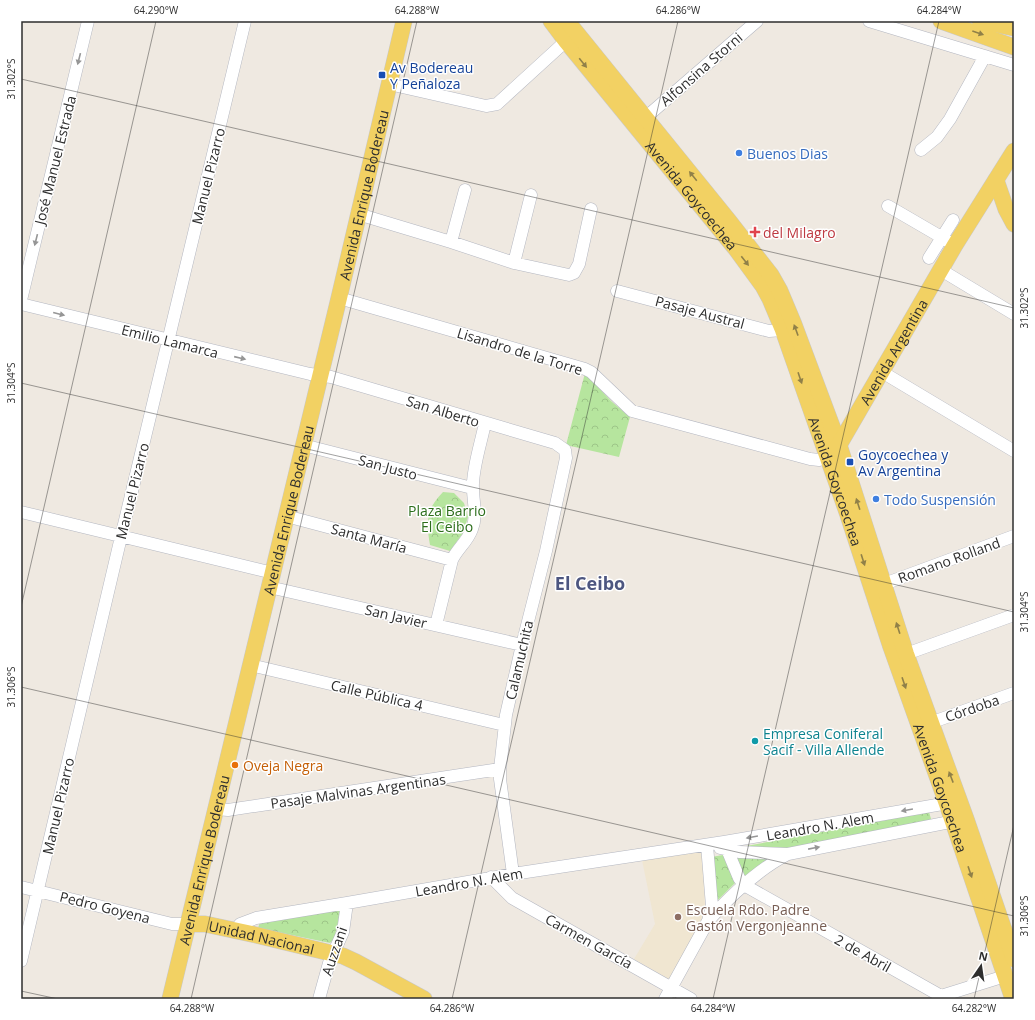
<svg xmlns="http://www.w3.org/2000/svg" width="1035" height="1020" font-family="'Open Sans',sans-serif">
<defs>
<pattern id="park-crowns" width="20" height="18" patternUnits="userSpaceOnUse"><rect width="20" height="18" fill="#b6e59e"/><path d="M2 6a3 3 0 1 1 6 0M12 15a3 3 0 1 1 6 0" fill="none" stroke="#9dc588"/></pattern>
</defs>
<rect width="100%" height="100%" fill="#efe9e1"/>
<path fill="#f0e6d1" d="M703,852L705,909L699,927L690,942L670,980L634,959L655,924L642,860Z"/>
<path fill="url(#park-crowns)" d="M585,373L611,401L630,417L619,457L566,445Z
M443,492L454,493L464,503L468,517L463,533L450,551L430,545C426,522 426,509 443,492Z
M929,812L932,822L791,848L741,847Z
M723,855L735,883L715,903L711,857Z
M736,857L766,858L768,861L744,877Z
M341,910L334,939L330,943L258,928L260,922Z"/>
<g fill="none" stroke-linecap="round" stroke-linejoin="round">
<defs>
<path id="minor" d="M869,21L1014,65
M389,84L486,106L497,104L566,41
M645,118L757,21
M921,150L937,137L950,119L985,56
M888,206L955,245
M358,214L451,242L514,263L569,275L574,273L579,264L591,209
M451,242L465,190
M929,258L953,220
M514,263L531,195
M941,270L1014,314
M617,291L769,331L783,330
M339,298L585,369L591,372L632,411L810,459L819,460L828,457
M21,300L88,21
M21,304L310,374L331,377L555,443L565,450L566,458L546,551L522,645L506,715L500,769V779L513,874
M882,372L1014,451
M303,445L472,488
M21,512L273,573
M286,516L452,560
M884,584L1014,536
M269,587L522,645
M436,625L452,560C457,549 468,541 472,529C478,514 472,499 473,483C474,463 481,443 485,423
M906,654L1014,615
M250,665L504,725
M930,723L1014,693
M216,809L228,810L500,769
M724,842L739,878L744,885L941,996
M720,848L739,852L787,854
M491,877L512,898L691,999
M21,887L172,924H189
M708,921C731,895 757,870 788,854L960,820
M236,930L240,924L256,918L347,903L513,874L724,842L954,802
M21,961L121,537L245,21
M941,996L1005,976
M319,999L329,963L343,932L347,903
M665,999L708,921L712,906L707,845"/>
<g id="major">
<path id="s1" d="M551,21L566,41L736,249L763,286L770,299L783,330L848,515L891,647L947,804L1013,999"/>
<path d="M567,21L729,221L771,275L780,291L793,322L839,445L906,654L966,819L1014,959"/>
<path d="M941,21L1014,47"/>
<path d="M980,21L1014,28"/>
<path d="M996,180L1006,209L1014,224"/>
<path id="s2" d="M834,450L839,445L955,245L1014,151"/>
<path id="s3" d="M189,924H205L256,935L343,956L356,962L424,999"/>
<path id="s4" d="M170,999L339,298L404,21"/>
</g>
</defs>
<use href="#minor" stroke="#b4b7c1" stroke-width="13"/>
<use href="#major" stroke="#c9c9c9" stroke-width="17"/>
<use href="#minor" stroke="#fff" stroke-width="12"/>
<use href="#major" stroke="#f2d163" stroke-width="16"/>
</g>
<defs><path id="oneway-solid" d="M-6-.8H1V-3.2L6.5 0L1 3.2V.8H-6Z"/></defs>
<g fill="#908048">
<use href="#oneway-solid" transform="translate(978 33) rotate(19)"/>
<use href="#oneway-solid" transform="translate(583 63) rotate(51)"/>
<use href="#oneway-solid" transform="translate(693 176) rotate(-129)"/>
<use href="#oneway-solid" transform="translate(745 261) rotate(52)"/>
<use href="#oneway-solid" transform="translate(796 330) rotate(-110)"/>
<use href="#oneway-solid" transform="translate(800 378) rotate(71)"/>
<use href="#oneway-solid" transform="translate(858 504) rotate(-108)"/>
<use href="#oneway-solid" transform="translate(863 560) rotate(72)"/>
<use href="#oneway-solid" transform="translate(898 628) rotate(-108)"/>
<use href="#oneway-solid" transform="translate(904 683) rotate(71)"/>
<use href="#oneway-solid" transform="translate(951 777) rotate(-111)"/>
<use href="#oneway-solid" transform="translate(970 872) rotate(71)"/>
</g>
<g fill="#969696">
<use href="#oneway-solid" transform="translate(79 59) rotate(104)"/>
<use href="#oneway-solid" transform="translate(36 240) rotate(104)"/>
<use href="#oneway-solid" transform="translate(59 314) rotate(14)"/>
<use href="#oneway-solid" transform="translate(240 358) rotate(13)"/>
<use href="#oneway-solid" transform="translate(907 810) rotate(170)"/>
<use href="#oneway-solid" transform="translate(752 837) rotate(170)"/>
<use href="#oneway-solid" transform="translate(814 848) rotate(-11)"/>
</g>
<path fill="none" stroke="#2e2e2e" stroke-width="1" stroke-opacity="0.45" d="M21,79L1014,308M21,383L1014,612M21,607L156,21M21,687L1014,916M21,991L58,999M191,999L417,21M452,999L678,21M713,999L939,21M974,999L1014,825"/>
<g fill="#1a4fb4" stroke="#fff" stroke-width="1.5">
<rect x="378" y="71" width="8" height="8" rx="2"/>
<rect x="846" y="458" width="8" height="8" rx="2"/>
</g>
<g fill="#3f7fe0" stroke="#fff" stroke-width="1.5">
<circle cx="739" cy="153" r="4"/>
<circle cx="876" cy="499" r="4"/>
</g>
<path fill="#e0444e" stroke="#fff" stroke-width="1.5" d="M753 226h4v4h4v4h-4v4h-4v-4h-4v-4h4z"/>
<circle fill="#0f9aa8" stroke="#fff" stroke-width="1.5" cx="755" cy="741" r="4"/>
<circle fill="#e8710a" stroke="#fff" stroke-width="1.5" cx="235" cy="765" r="4"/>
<circle fill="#8d6e63" stroke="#fff" stroke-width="1.5" cx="678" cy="917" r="4"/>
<g text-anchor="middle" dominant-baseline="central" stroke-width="3" stroke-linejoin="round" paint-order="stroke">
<g font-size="14" fill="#164399" stroke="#fff" text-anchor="start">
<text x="390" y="67">Av Bodereau<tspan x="390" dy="16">Y Peñaloza</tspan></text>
<text x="858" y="454">Goycoechea y<tspan x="858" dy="16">Av Argentina</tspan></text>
</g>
<g font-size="14" fill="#2e2e2e" stroke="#fff">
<text transform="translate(701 69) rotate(-41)">Alfonsina Storni</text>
<text transform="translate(55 160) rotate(-76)">José Manuel Estrada</text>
<text transform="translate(208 176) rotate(-76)">Manuel Pizarro</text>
<text stroke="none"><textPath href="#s4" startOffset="827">Avenida Enrique Bodereau</textPath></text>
<text stroke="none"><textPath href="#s1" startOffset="224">Avenida Goycoechea</textPath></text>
<text transform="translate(700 312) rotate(15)">Pasaje Austral</text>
<text transform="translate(170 341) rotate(14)">Emilio Lamarca</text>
<text transform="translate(520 351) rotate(17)">Lisandro de la Torre</text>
<text stroke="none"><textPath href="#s2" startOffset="115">Avenida Argentina</textPath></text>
<text transform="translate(443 411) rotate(17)">San Alberto</text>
<text transform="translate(388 467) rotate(15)">San Justo</text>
<text stroke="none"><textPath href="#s1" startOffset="548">Avenida Goycoechea</textPath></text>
<text transform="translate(132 491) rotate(-76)">Manuel Pizarro</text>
<text stroke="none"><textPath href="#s4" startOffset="503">Avenida Enrique Bodereau</textPath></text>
<text transform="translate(369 538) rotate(15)">Santa María</text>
<text transform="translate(949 560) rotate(-20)">Romano Rolland</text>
<text transform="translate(396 616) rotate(13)">San Javier</text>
<text transform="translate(519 660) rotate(-77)">Calamuchita</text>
<text transform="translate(377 695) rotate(13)">Calle Pública 4</text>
<text transform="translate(972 708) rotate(-19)">Córdoba</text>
<text stroke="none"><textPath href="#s1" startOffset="872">Avenida Goycoechea</textPath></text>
<text transform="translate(358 791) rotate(-8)">Pasaje Malvinas Argentinas</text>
<text transform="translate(58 806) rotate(-77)">Manuel Pizarro</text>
<text transform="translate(820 826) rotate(-10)">Leandro N. Alem</text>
<text stroke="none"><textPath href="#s4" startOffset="143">Avenida Enrique Bodereau</textPath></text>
<text transform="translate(469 882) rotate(-10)">Leandro N. Alem</text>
<text transform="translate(105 907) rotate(14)">Pedro Goyena</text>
<text stroke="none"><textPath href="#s3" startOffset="74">Unidad Nacional</textPath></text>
<text transform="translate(589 941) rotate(29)">Carmen García</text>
<text transform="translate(334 951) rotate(-71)">Auzzani</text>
<text transform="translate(863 953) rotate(29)">2 de Abril</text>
</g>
<g font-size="14" fill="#366cbe" stroke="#fff" text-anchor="start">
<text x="747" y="153">Buenos Dias</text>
<text x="884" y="499">Todo Suspensión</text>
</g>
<g font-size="14" fill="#be3a42" stroke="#fff" text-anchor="start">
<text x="763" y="232">del Milagro</text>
</g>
<g font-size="14" fill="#2c6e1b" stroke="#fff">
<text x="447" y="510">Plaza Barrio<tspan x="447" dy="16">El Ceibo</tspan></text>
</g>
<g font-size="14" fill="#0d838f" stroke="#fff" text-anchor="start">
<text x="763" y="733">Empresa Coniferal<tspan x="763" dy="16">Sacif - Villa Allende</tspan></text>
</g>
<g font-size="14" fill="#c56008" stroke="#fff" text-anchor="start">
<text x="243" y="765">Oveja Negra</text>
</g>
<g font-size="14" fill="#785e54" stroke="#fff" text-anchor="start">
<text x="686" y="909">Escuela Rdo. Padre<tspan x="686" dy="16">Gastón Vergonjeanne</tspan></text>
</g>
<g font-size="18" font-weight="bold" fill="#4d5680" stroke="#fff">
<text x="590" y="583">El Ceibo</text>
</g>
</g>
<rect width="1035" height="1020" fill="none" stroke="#ffffff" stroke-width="44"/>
<g transform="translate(981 966) rotate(13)" stroke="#ffffff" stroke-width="3" paint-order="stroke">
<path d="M0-3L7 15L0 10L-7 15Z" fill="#2e2e2e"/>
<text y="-6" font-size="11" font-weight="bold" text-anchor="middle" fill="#2e2e2e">N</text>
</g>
<rect x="22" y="22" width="991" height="976" fill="none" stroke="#2e2e2e" stroke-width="1.5"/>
<g font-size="10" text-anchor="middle" fill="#2e2e2e">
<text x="156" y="14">64.290°W</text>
<text x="417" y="14">64.288°W</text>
<text x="678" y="14">64.286°W</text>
<text x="939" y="14">64.284°W</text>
<text transform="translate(11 79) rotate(-90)" y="4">31.302°S</text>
<text transform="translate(1024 308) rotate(-90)" y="4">31.302°S</text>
<text transform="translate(11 383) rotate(-90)" y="4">31.304°S</text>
<text transform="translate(1024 612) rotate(-90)" y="4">31.304°S</text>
<text transform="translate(11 687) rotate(-90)" y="4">31.306°S</text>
<text transform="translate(1024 916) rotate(-90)" y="4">31.306°S</text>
<text x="192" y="1012">64.288°W</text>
<text x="452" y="1012">64.286°W</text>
<text x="713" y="1012">64.284°W</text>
<text x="974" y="1012">64.282°W</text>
</g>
</svg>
